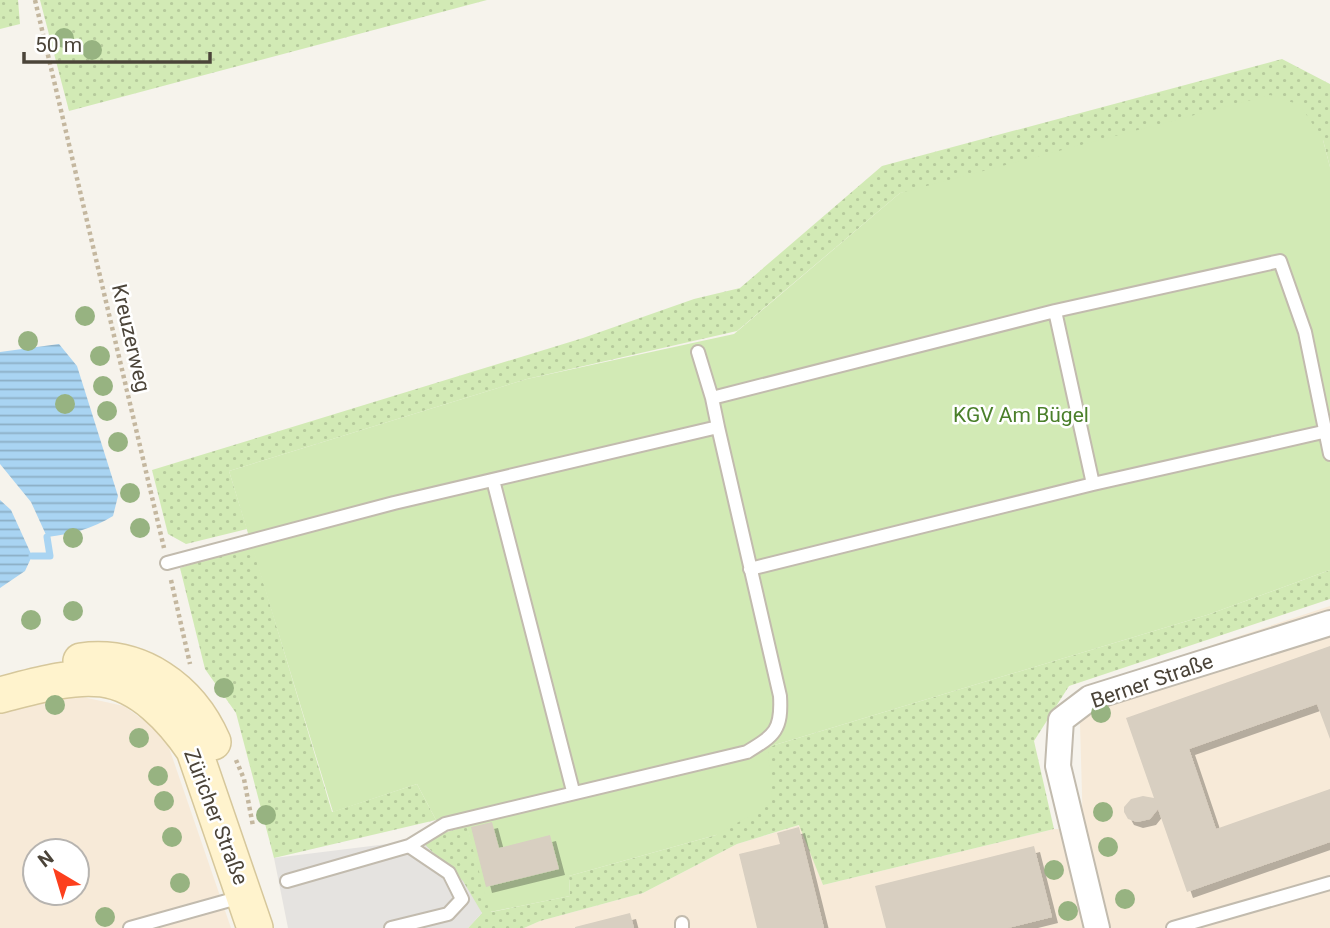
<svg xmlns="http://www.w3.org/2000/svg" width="1330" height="928" font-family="Roboto,sans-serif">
<defs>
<pattern id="grass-dots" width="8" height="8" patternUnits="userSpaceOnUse" patternTransform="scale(1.75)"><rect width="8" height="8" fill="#d2eab5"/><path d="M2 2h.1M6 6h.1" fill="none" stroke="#b6ca9c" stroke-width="1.8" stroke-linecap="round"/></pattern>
<pattern id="water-rules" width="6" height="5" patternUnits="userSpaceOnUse" patternTransform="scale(1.75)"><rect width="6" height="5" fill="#a9d4f2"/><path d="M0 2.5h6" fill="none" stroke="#8caec5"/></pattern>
<filter id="shadow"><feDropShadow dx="6" dy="6" stdDeviation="0" flood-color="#0004"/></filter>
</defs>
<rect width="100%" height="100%" fill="#f6f3ec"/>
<path fill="#f7ead8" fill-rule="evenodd" d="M1330,606V928H524L540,921L643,893L737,844L800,825L823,885L1054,829H1083L1079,689Z
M69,694L124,706L165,736L231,928H0V710ZM35,851H77V893H35Z"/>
<path fill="url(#grass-dots)" d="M0,0H18L20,24L0,29Z
M40,0H487L69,111Z
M1282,59L1330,84V167L1323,140L900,193L737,331L527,379L229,471L247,529L186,544L168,534L152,470L583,338L694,299L740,288L882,166Z
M252,544L332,812L417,784L436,820L274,858L236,713L205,669L180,568Z
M1330,570V599L1069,686L1034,741L1054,829L823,885L799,825L737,844L643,893L540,921L524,928H468L482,913L420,840L467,826L491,912L570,896L569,876L716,835L768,747L1207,615Z"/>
<path fill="#d2eab5" d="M1270,95L1300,105L1323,140L1330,167V570L1207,615L768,747L772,803L716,835L569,876L570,896L490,912L465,820H436L417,784L333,812L229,471L527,379L734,334L900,193Z"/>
<path fill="#e5e3e0" d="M420,840L463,881L482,913L468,928H288L274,858Z"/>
<path fill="url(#water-rules)" d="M59,344L77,366L118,496L113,516C92,529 72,534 47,537L31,502L0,464V352Z
M0,500L11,510L32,556L25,571L0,588Z"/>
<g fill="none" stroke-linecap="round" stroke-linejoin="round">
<path stroke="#a9d4f2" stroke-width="7" d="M32,556H50L47,537"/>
</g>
<path fill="#d8cfc1" filter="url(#shadow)" d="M1330,646V739L1317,704L1189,749L1216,829L1330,789V842L1187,892L1158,809L1150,819L1137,822L1128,819L1124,812V807L1131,799L1143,796L1154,798L1126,718Z
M492,822L499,848L550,835L559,869L486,887L471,827Z
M799,827L824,928H757L739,854L780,844L777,833Z
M1034,846L1052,917L1008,928H886L875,886Z
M630,913L634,928H575V927Z"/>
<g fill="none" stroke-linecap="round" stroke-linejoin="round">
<defs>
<path id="lane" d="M1055,311L1093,484
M698,352L712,398
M493,480L573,791
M167,563L394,503L718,427L712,398L1055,311L1280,261L1305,332L1330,454
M750,569L1093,484L1323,432
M287,881L409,846L445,824L747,752C775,735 782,730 780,696L718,427
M682,923V928
M130,928L241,897
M391,928L448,914L462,899L449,873L409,846
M1173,928L1330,883"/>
<path id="street" d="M1097,928L1058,766L1061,720L1090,698L1330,623"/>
<path id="secondary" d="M81,661C140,653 190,689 213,742
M0,695C32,687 69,675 102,679C141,684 173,719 194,750L255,928"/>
</defs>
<use href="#lane" stroke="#c2bbae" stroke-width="16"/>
<use href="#street" stroke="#c2bbae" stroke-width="28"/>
<use href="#secondary" stroke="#d6c79b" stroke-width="38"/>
<path stroke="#c4b79f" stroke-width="4.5" stroke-dasharray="3.5 3.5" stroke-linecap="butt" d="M35,0L164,548
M171,580L190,664
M236,760L244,779L253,826"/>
<use href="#lane" stroke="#fff" stroke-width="12"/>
<use href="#street" stroke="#fff" stroke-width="24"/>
<use href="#secondary" stroke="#fff3cd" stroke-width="35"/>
</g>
<g fill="#97b381">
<circle cx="64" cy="38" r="10"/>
<circle cx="92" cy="50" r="10"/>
<circle cx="85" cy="316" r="10"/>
<circle cx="28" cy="341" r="10"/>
<circle cx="100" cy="356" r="10"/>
<circle cx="103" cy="386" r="10"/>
<circle cx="65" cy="404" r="10"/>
<circle cx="107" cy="411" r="10"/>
<circle cx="118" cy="442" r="10"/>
<circle cx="130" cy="493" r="10"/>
<circle cx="140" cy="528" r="10"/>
<circle cx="73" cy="538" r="10"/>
<circle cx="73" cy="611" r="10"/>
<circle cx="31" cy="620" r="10"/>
<circle cx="224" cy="688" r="10"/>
<circle cx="55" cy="705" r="10"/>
<circle cx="1101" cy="713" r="10"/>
<circle cx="139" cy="738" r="10"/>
<circle cx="158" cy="776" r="10"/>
<circle cx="164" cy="801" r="10"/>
<circle cx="1103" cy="812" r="10"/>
<circle cx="266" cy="815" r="10"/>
<circle cx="172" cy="837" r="10"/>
<circle cx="1108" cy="847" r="10"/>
<circle cx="1054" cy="870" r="10"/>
<circle cx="180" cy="883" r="10"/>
<circle cx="1125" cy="899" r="10"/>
<circle cx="1068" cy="911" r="10"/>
<circle cx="105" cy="917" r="10"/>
</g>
<g text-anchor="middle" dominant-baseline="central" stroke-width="5" stroke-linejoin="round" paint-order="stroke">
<g font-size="21" fill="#4b4439" stroke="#fff">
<text transform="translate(131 338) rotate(77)">Kreuzerweg</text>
<text transform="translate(1152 681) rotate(-19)">Berner Straße</text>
<text transform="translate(216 817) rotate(69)">Züricher Straße</text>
</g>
<g font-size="21" fill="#4a7f2a" stroke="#fff">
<text x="1021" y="415">KGV Am Bügel</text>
</g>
</g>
<g transform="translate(56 872) rotate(322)"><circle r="33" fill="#ffffff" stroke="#b7b4b0" stroke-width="2"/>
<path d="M0-5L12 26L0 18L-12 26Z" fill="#fc3f1d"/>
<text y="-10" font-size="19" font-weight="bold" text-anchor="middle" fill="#4b4439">N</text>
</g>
<path d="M24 52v10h186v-10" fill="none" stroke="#4b4439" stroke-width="3.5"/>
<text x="35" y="52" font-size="21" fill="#4b4439" stroke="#ffffff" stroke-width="5" paint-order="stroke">50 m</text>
</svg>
